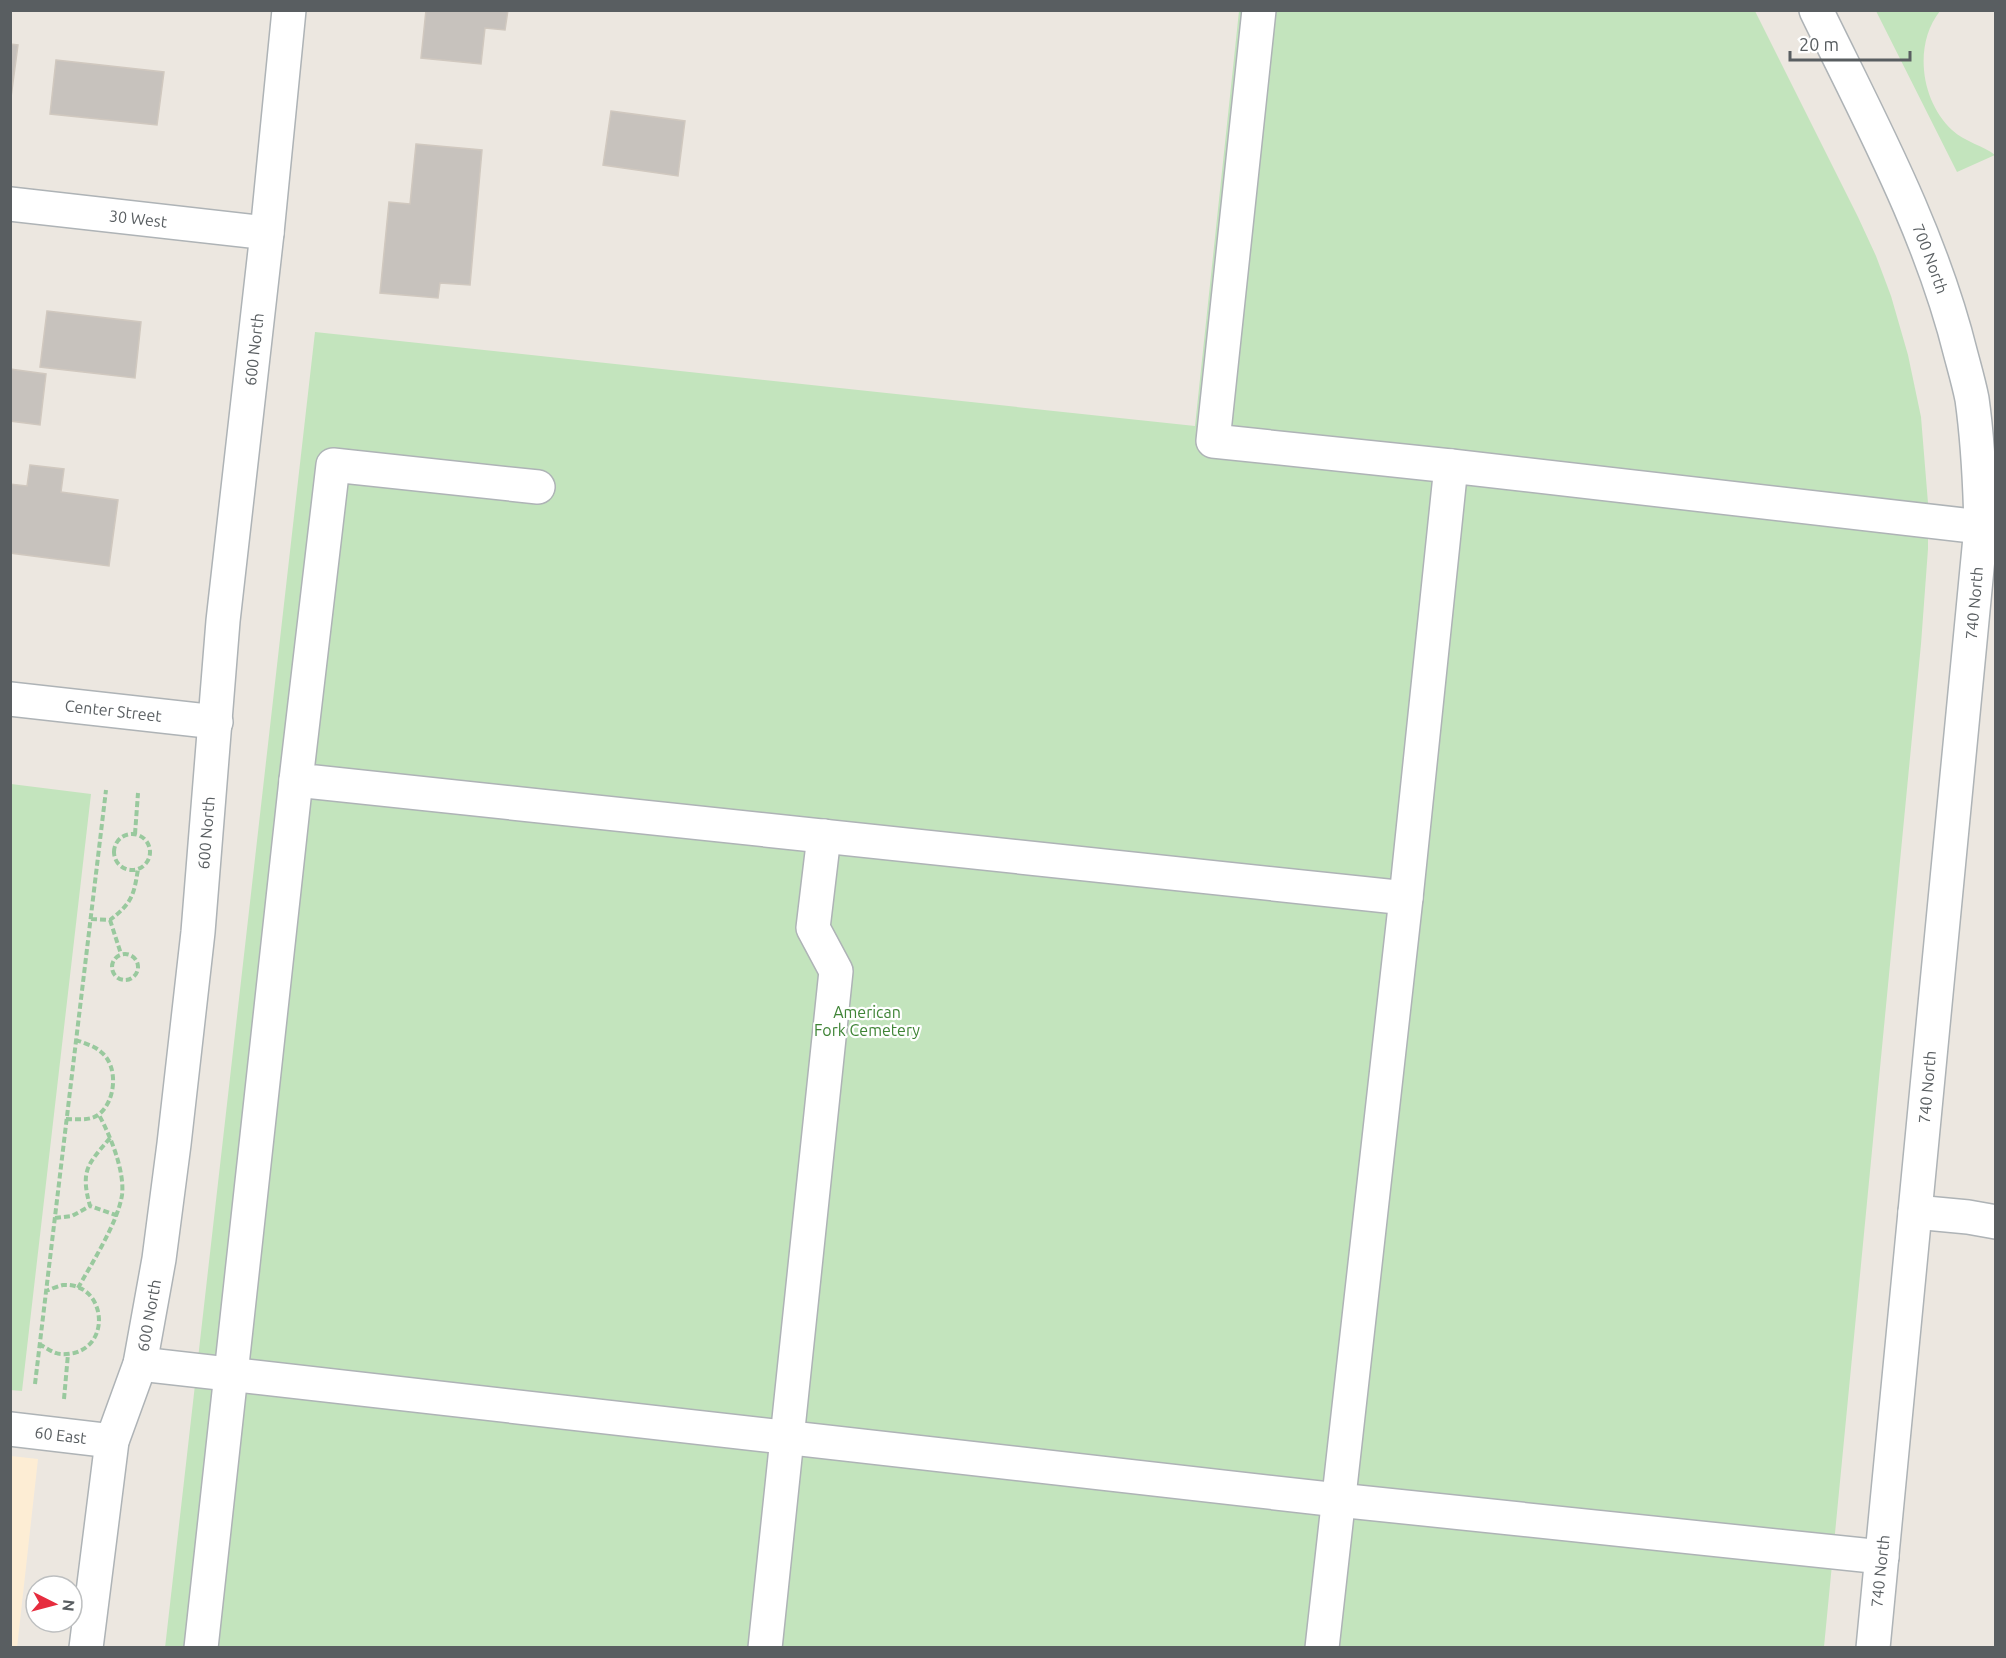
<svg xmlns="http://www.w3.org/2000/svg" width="2006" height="1658" font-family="Ubuntu,sans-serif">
<rect width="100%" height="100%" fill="#ece7e0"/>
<path fill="#fdedd4" d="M11,1456L38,1459L17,1648L10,1647Z"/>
<path fill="#c3e4bd" d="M1239,11H1755L1858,217L1876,256L1891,296L1908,355L1921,417L1928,503V549L1921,644L1824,1647L165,1648L315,332L1195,426Z
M1876,11H1940C1913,45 1921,101 1952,130C1965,142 1984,146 1995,155L1957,172Z
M11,784L91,794L22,1391L10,1390Z"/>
<path fill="#c7c2bd" stroke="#d0c8bf" stroke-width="1.5" d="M426,10H508L505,30L485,28L481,64L421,58Z
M10,44L18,45L10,105Z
M56,60L164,72L157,125L50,114Z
M611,111L685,121L678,176L603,165Z
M416,144L482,150L470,285L440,283L438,298L380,293L389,202L410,204Z
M47,311L141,322L135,378L40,367Z
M10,369L46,374L40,425L10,421Z
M30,465L64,469L61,492L118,500L109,566L10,553V484L27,486Z"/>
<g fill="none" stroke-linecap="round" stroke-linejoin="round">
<defs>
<g id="minor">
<path d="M1259,10L1213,441L1451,466"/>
<path id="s1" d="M1816,10C1871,123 1931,233 1961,355C1965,370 1969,384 1972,399C1978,442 1980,484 1981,527L1873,1648"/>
<path id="s2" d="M10,204L267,233"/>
<path d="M538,487L333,465L296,780L1406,898"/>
<path id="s3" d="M10,699L216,722"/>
<path d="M1915,1212L1968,1217L1996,1222"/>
<path d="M140,1364L1338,1500L1882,1557"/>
<path id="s4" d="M10,1429L112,1441"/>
<path id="s5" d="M86,1648L112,1441L140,1364L159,1259L174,1144L198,932L223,621L267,233L289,10"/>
<path d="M201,1648L296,780"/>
<path d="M765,1648L836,971L813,928L824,836"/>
<path d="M1322,1648L1406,898L1451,466L1981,527"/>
</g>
</defs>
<use href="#minor" stroke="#aeb3b6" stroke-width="36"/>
<path stroke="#99c99e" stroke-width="4" stroke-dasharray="6 3" stroke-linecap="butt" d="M114 852a18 18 0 1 1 36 0a18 18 0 1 1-36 0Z
M135,834L138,793
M91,919L110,920C132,903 134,895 138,869
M110,920L121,954
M112 967a13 13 0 1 1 26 0a13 13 0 1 1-26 0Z
M66,1119C77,1119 89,1121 98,1115C116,1102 119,1066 101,1052C95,1046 84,1043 76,1040
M110,1138C88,1164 80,1170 90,1206L116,1215
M55,1218L72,1216L90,1206
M78,1288C92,1263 118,1222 122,1195C125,1171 110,1135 99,1115
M39,1344C45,1347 50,1351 56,1353C61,1355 68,1354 74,1353C113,1343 104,1282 63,1285C58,1286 51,1289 46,1291
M35,1384L106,790
M64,1399L68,1354"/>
<use href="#minor" stroke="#fff" stroke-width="33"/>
</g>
<g text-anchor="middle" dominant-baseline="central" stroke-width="4.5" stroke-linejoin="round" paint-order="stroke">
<g font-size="16" fill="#595e61" stroke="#fff">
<text stroke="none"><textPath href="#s2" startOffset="129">30 West</textPath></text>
<text stroke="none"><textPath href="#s1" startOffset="274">700 North</textPath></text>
<text stroke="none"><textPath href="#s5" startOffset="1312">600 North</textPath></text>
<text transform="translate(1974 603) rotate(-85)">740 North</text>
<text stroke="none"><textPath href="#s3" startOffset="104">Center Street</textPath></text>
<text stroke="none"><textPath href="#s5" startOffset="826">600 North</textPath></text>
<text transform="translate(1927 1087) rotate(-85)">740 North</text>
<text stroke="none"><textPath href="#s5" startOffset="340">600 North</textPath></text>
<text stroke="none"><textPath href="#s4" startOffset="51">60 East</textPath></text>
<text transform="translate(1880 1571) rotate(-84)">740 North</text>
</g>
<g font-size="16" fill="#3f8436" stroke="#fff">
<text x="867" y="1012">American<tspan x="867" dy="18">Fork Cemetery</tspan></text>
</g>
</g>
<rect width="2006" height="1658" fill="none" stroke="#595e61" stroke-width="24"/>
<g transform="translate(54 1604) rotate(96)"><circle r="28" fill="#ffffff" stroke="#bdbfc0" stroke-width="1.5"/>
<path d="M0-4.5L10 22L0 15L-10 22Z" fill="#e62c3e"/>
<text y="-9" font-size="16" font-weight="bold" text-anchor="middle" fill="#595e61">N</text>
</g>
<path d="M1790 51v9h120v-9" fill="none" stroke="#595e61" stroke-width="3"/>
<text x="1799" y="51" font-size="18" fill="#595e61" stroke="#ffffff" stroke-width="4.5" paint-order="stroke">20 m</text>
</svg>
